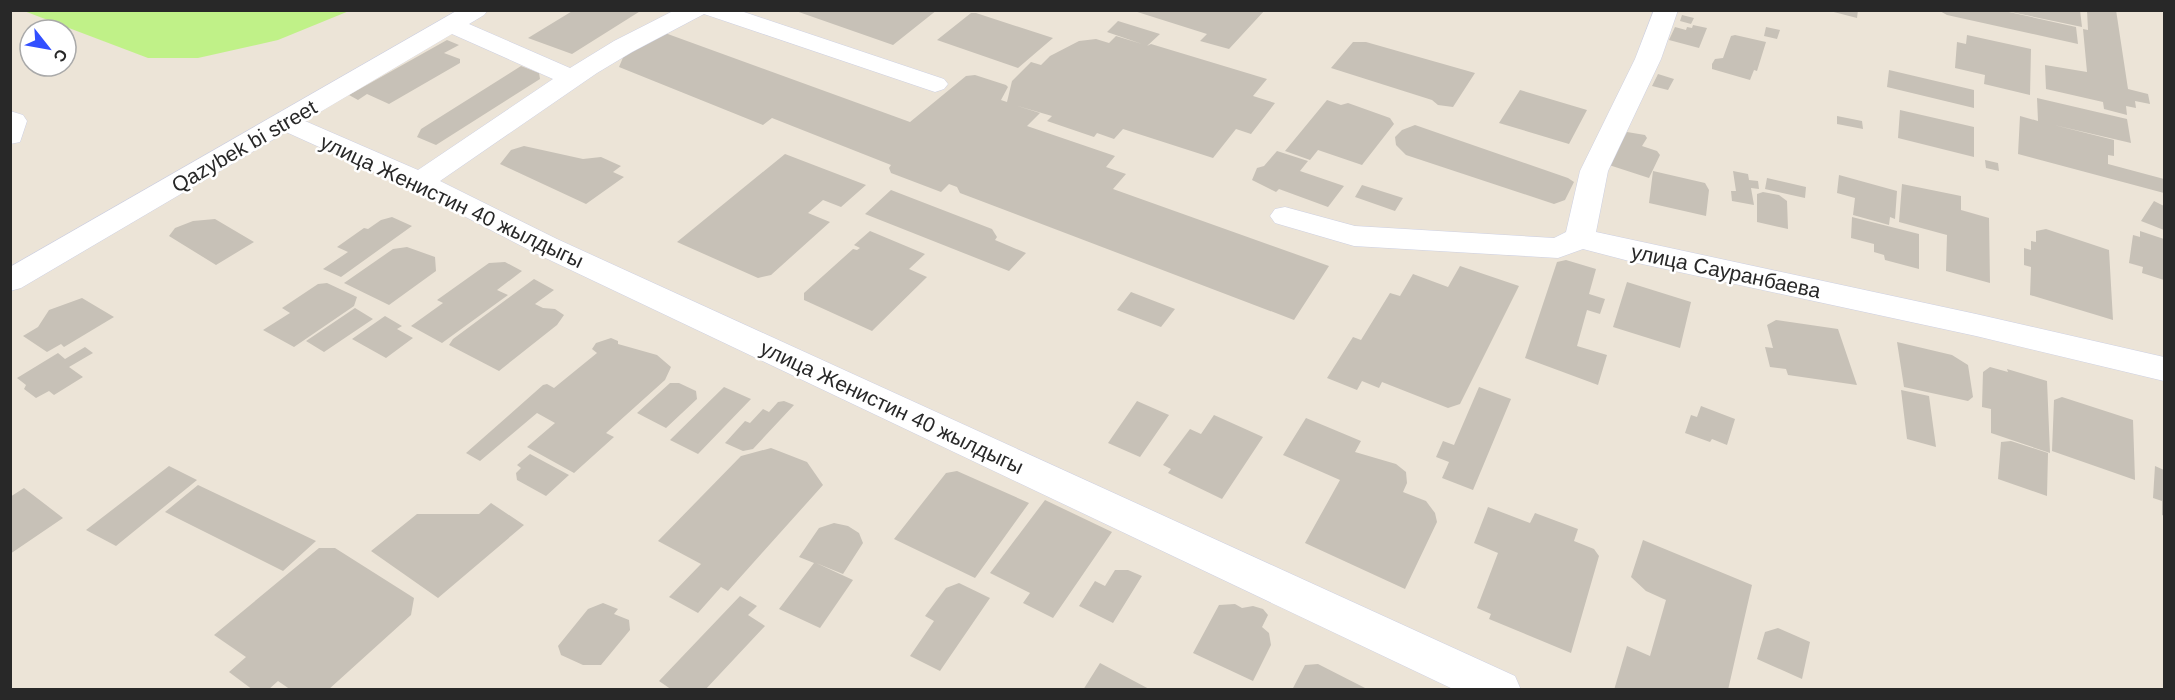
<svg xmlns="http://www.w3.org/2000/svg" width="2175" height="700" font-family="Arial,sans-serif">
<rect width="100%" height="100%" fill="#ece4d7"/>
<path fill="#c0f188" d="M24,11H349L278,40L198,58H148Z"/>
<path fill="#c7c1b7" d="M574,10H642L572,54L528,38Z
M793,10H937L893,45Z
M1131,10H1265L1229,49L1200,41L1207,34Z
M1826,10H1858L1857,18Z
M1938,10H2000L2076,27L2078,44L1947,15Z
M2011,10H2080L2082,27L2011,12Z
M2087,10H2116L2128,89L2148,94L2150,104L2135,101L2136,108L2126,106L2127,115L2104,109L2103,102L2046,89L2045,65L2087,72L2083,29L2088,30Z
M971,13H976L1053,38L1018,68L937,40Z
M1682,15L1694,18L1691,24L1680,21Z
M1118,21L1160,34L1147,46L1151,44L1267,79L1253,96L1275,103L1251,134L1236,129L1213,158L1123,129L1114,139L1097,133L1094,137L1047,121L1052,116L1014,105L1040,113L1027,126L1115,156L1106,167L1126,174L1113,189L1329,266L1294,320L960,193L957,187L949,184L941,192L891,173L889,168L891,165L772,118L763,125L619,67L627,48L665,33L910,122L966,76L975,75L1006,85L1008,87L1001,100L1007,102L1012,81L1031,62L1041,65L1050,56L1079,41L1096,39L1109,43L1116,36L1142,44L1107,32Z
M1693,25L1707,28L1699,48L1669,40L1675,27L1686,30L1687,27L1692,28Z
M1766,27L1780,30L1777,39L1764,36Z
M1735,35L1766,42L1757,71L1754,70L1750,80L1712,69V64L1715,59L1723,58L1731,36Z
M1967,35L2031,49L2030,95L1984,84L1985,75L1955,68L1957,42L1966,44Z
M447,40L459,45L444,53L460,59V63L389,104L367,94L358,100L349,95Z
M1353,42H1366L1475,73L1453,107L1438,105L1432,100L1331,68Z
M521,66L539,73L540,79L436,145L417,137L421,129Z
M1889,70L1974,90V108L1887,87Z
M1658,74L1674,79L1668,90L1652,86Z
M1520,90L1587,110L1569,144L1499,123Z
M2037,98L2127,119L2131,143L2054,125L2114,140V156L2108,155V164L2164,179V193L2018,154L2020,116L2038,121Z
M1327,100L1341,105L1348,103L1390,118L1394,124L1362,165L1318,150L1310,160L1285,151Z
M1900,110L1974,127V157L1898,138Z
M1837,116L1862,121L1863,129L1837,124Z
M1415,125L1568,178L1574,182L1565,200L1554,204L1406,155L1396,145L1395,137L1402,130Z
M1627,132L1645,135L1647,138L1642,146L1657,151L1660,155L1649,178L1609,165Z
M524,146L583,159L601,157L621,166L613,172L624,177L586,204L500,164L511,150Z
M1277,151L1308,161L1300,171L1344,186L1328,207L1279,189L1276,192L1252,180L1257,168L1264,166Z
M785,154L866,185L841,207L823,200L808,213L830,222L771,275L758,278L677,242Z
M1985,160L1998,163L1999,171L1986,168Z
M1653,171L1705,183L1709,190L1706,216L1649,203Z
M1733,171L1748,174L1749,180L1758,181L1759,189L1751,188L1754,205L1732,201L1731,191H1736Z
M1839,175L1897,191L1895,219L1890,217L1889,225L1853,215L1855,198L1837,193Z
M1767,178L1806,187L1805,198L1765,189Z
M1902,184L1961,196V210L1989,218L1990,283L1946,271L1947,235L1899,222Z
M1362,185L1403,198L1395,211L1355,197Z
M891,190L992,229L997,237L995,240L1026,253L1009,271L865,214Z
M1763,192L1779,195L1787,201L1788,229L1757,222V194Z
M2154,201L2164,206V230L2141,221Z
M392,217L412,226L341,277L323,269L348,252L337,247L364,228L368,229L381,220Z
M1852,217L1919,234V269L1885,260L1884,255L1874,252V244L1851,238Z
M215,219L254,242L216,265L169,236L175,228L193,221Z
M2046,229L2109,250L2113,320L2030,295L2031,267L2024,265V248L2031,250V241L2036,242V231Z
M870,231L925,254L909,269L927,277L872,331L804,300V293L853,249L857,250L860,248L854,245Z
M2140,231L2164,239V280L2142,273L2143,267L2129,263L2133,235L2140,237Z
M407,247L435,257L436,271L389,305L344,283L393,249Z
M1566,260L1596,269L1589,294L1605,299L1600,314L1587,310L1577,346L1607,355L1598,385L1525,358L1557,262Z
M505,262L522,271L497,290L508,295L442,343L411,326L443,303L437,300L489,263Z
M1460,266L1519,286L1460,404L1448,408L1382,382L1379,388L1362,381L1357,390L1327,378L1353,337L1361,340L1390,293L1400,296L1413,274L1448,287Z
M534,279L554,290L535,304L543,308L555,309L564,315L557,325L499,371L449,345L453,339Z
M1627,282L1691,302L1680,348L1613,327Z
M327,283L357,297L354,306L294,347L263,330L290,313L282,308L318,284Z
M1131,292L1175,309L1161,327L1117,310Z
M82,298L114,317L64,347L61,344L47,352L23,336L38,327L49,310Z
M355,308L373,319L324,352L306,341Z
M385,316L402,326L397,329L413,338L386,358L352,339Z
M1776,320L1838,329L1857,385L1788,375L1786,369L1770,367L1765,347L1773,348L1767,325Z
M611,338L618,341V344L657,355L671,367L665,380L606,433L614,437L574,473L527,447L555,423L537,413L480,461L466,453L543,385L547,384L554,388L597,353L592,349L596,343Z
M1897,342L1952,355L1968,365L1973,397L1968,401L1904,387Z
M85,347L93,353L69,367L83,377L54,395L49,391L36,398L24,389L26,385L17,378L58,353L65,359Z
M1990,367L2008,372L2007,369L2047,381L2050,453L1991,433V409L1982,407L1983,372Z
M670,383H679L696,391L697,399L666,428L637,413Z
M724,387L751,399L698,454L670,440Z
M1479,387L1511,399L1473,490L1442,478L1449,462L1436,457L1443,441L1454,445Z
M1901,390L1929,396L1936,447L1907,439Z
M2062,397L2133,420L2135,480L2052,451L2054,400Z
M784,401L794,405L753,449L743,451L725,443L745,421L750,423L763,409L769,412L778,402Z
M1137,401L1169,415L1140,457L1108,443Z
M1701,406L1735,419L1727,445L1712,439L1710,442L1685,433L1691,415L1697,417Z
M1214,415L1263,437L1222,499L1168,473L1171,469L1163,465L1190,429L1201,434Z
M1306,418L1361,441L1355,452L1396,464L1406,472L1407,483L1403,492L1426,501L1435,513L1437,522L1405,589L1305,543L1340,480L1283,455Z
M2011,441L2048,453L2047,496L1998,479L2001,442Z
M771,448L807,462L823,485L728,591L721,587L698,613L669,597L701,564L658,541L741,456Z
M530,454L569,475L546,496L517,480L516,473L521,468L517,465Z
M169,466L197,480L116,546L86,530Z
M2155,466L2164,470V516L2162,515V501L2153,498Z
M957,471L1029,503L975,578L894,539L946,473Z
M198,485L316,541L283,571L165,512Z
M24,488L63,518L10,554V497Z
M1045,500L1112,532L1053,618L1023,603L1030,593L990,573Z
M491,503L524,525L438,598L371,551L417,514H479Z
M1488,507L1530,523L1535,513L1578,529L1574,541L1594,549L1599,556L1571,653L1489,619L1491,614L1477,608L1498,553L1474,543Z
M834,523L848,526L859,533L863,543L843,574L816,563L853,580L820,628L779,609L814,563L799,557L819,528Z
M1643,540L1752,585L1728,690H1614L1627,646L1650,656L1666,600L1646,591L1631,577Z
M319,548H335L414,598L411,615L328,690H291L278,681L268,690H253L229,672L246,657L214,635Z
M1115,570H1128L1142,576L1113,623L1079,606L1095,581L1105,586Z
M959,583L990,598L940,671L910,656L934,621L925,616L946,588Z
M740,596L757,606L748,615L765,626L705,690H672L659,681Z
M603,603L618,609L614,614L629,620L630,630L601,665H583L561,655L558,646L588,609Z
M1235,604L1242,608L1253,606L1263,609L1268,615L1262,627L1269,633L1271,645L1253,681L1193,653L1219,605Z
M1778,628L1810,642L1802,679L1757,659L1765,632Z
M1100,663L1151,690H1083Z
M1318,664L1369,690H1292L1305,665Z"/>
<g fill="none" stroke-linecap="round" stroke-linejoin="round">
<defs>
<path id="minor" d="M458,10H488L484,15L469,24L570,68L614,41L675,10H738L944,79L948,84L944,89L935,92L926,89L704,14L632,52L597,73L440,181L557,239L1515,676L1521,690H1455L535,253L410,188L286,132L21,288L10,291V267ZM452,34L553,79L418,170L305,121Z
M1654,10H1678L1661,59L1608,171L1596,232L1976,314L2164,357V381L1976,336L1633,262L1583,249L1558,258L1354,246L1275,223L1270,216L1275,209L1285,207L1355,226L1554,238L1566,232L1580,171L1635,59Z
M10,111L23,115L27,121L20,142L10,144Z"/>
</defs>
<use href="#minor" stroke="#cdd0e3" stroke-width="1"/>
<use href="#minor" fill="#fff" fill-rule="evenodd"/>
</g>
<g text-anchor="middle" dominant-baseline="central" stroke-width="5" stroke-linejoin="round" paint-order="stroke">
<g font-size="21" fill="#282828" stroke="#fff">
<text transform="translate(244 146) rotate(-30)">Qazybek bi street</text>
<text transform="translate(452 201) rotate(25)">улица Женистин 40 жылдыгы</text>
<text transform="translate(1726 271) rotate(12)">улица Сауранбаева</text>
<text transform="translate(892 407) rotate(25)">улица Женистин 40 жылдыгы</text>
</g>
</g>
<rect width="2175" height="700" fill="none" stroke="#282828" stroke-width="24"/>
<g transform="translate(48 48) rotate(121)"><circle r="28" fill="#ffffff" stroke="#a9a9a9" stroke-width="1.5"/>
<path d="M0-4.5L10 22L0 15L-10 22Z" fill="#314fff"/>
<text y="-9" font-size="16" font-weight="bold" text-anchor="middle" fill="#282828">С</text>
</g>
</svg>
